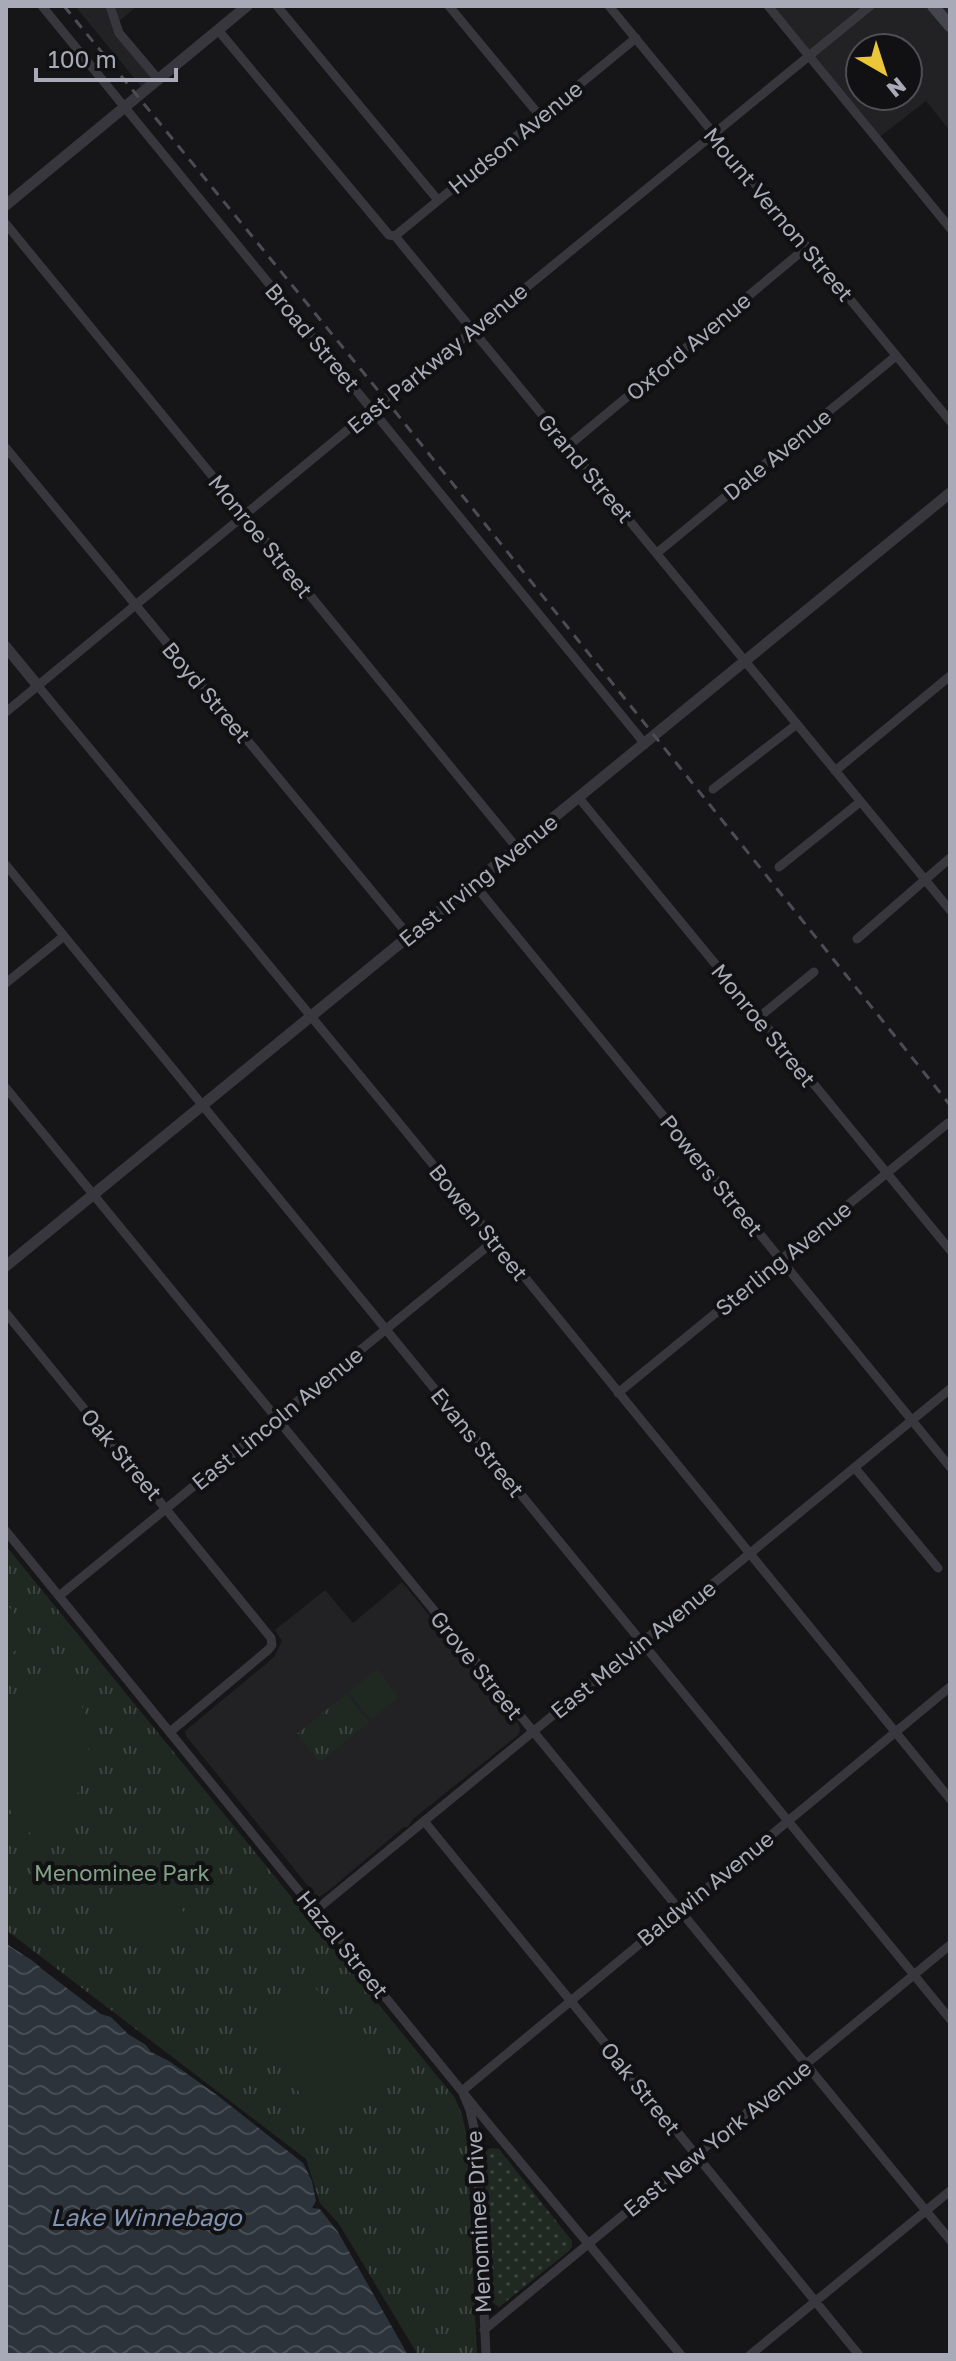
<svg xmlns="http://www.w3.org/2000/svg" width="956" height="2361" font-family="'Golos Text',sans-serif">
<defs>
<pattern id="grass-dots" width="8" height="8" patternUnits="userSpaceOnUse" patternTransform="scale(2)"><rect width="8" height="8" fill="#202822"/><path d="M2 2h.1M6 6h.1" fill="none" stroke="#3e4440" stroke-width="1.8" stroke-linecap="round"/></pattern>
<pattern id="park-tufts" width="24" height="20" patternUnits="userSpaceOnUse" patternTransform="scale(2)"><rect width="24" height="20" fill="#202822"/><path d="M3 7l-1-3M5 7V3M7 7l1-3M15 17l-1-3M17 17v-4M19 17l1-3" fill="none" stroke="#3e4440"/></pattern>
<pattern id="water-waves" width="16" height="10" patternUnits="userSpaceOnUse" patternTransform="scale(2)"><rect width="16" height="10" fill="#2c333b"/><path d="M0 5q4-4 8 0t8 0" fill="none" stroke="#484e55"/></pattern>
</defs>
<rect width="100%" height="100%" fill="#161618"/>
<path fill="#222225" fill-rule="evenodd" d="M75,6H137L115,25L158,79L144,90Z
M768,6H950V131L926,101L877,139ZM860,48H908V96H860Z
M402,1582L519,1725L520,1731L518,1735L413,1819L408,1827H404L327,1892L317,1898L309,1891V1887L186,1736L185,1731L274,1657L282,1641L275,1630L325,1590L353,1623Z"/>
<path fill="url(#grass-dots)" d="M491,2148L499,2149L572,2241V2247L569,2251L499,2307L491,2301L484,2156L487,2150Z"/>
<path fill="url(#park-tufts)" d="M6,1546L455,2098L462,2115L467,2136L477,2355H418L339,2224L320,2203L306,2159L6,1930Z
M346,1694L369,1722L320,1762L297,1734Z"/>
<path fill="#202822" d="M6,1603L33,1637L6,1658Z
M56,1666C66,1680 77,1693 83,1709C93,1738 89,1776 73,1802C64,1816 50,1828 39,1840L25,1829L6,1805V1704Z
M377,1669L399,1697L371,1720L348,1692Z
M153,1873L189,1919L145,1953L112,1913L113,1905Z
M310,1981L388,2083L327,2129L250,2028Z"/>
<path fill="url(#water-waves)" d="M6,1943C17,1952 33,1959 42,1969L101,2014L111,2017L128,2034L146,2045L151,2052L169,2061L217,2095L303,2163L312,2181L316,2201L312,2208L320,2209L338,2232L408,2355H6Z"/>
<g fill="none" stroke-linecap="round" stroke-linejoin="round">
<path stroke="#37373d" stroke-width="9" d="M42,6L645,744
M110,6L119,33L158,79
M277,6L437,199
M449,6L540,116
M609,6L950,421
M768,6L950,228
M218,30L389,235L395,236L950,910
M6,224L517,848
M395,236L636,38
M568,446L807,247
M6,448L409,936
M657,553L896,356
M38,686L395,1118L950,1799
M6,712L385,399L473,331L870,6
M835,771L950,676
M713,789L797,724
M579,798L950,1250
M6,865L950,2019
M779,867L860,802
M474,884L950,1467
M857,939L950,858
M6,983L64,936
M758,1018L814,972
M6,1088L950,2240
M6,1313L271,1638L272,1645L268,1650L170,1732
M618,1393L948,1123
M855,1468L938,1568
M6,1531L491,2127L681,2355
M59,1596L494,1241
M424,1821L859,2355
M316,1910L950,1389
M484,2330L950,1945
M486,2355L476,2137L470,2110L462,2091L950,1687
M750,2355L950,2191"/>
<path stroke="#37373d" stroke-width="11" d="M6,205L247,6
M6,647L38,686
M6,1266L950,493"/>
<path stroke="#45464d" stroke-width="12" d="M933,6L950,26"/>
<path stroke="#4c4d54" stroke-width="3" stroke-dasharray="10 8" stroke-linecap="butt" d="M64,6L385,399L950,1105"/>
</g>
<g text-anchor="middle" dominant-baseline="central" stroke-width="8" stroke-linejoin="round" paint-order="stroke">
<g font-size="22" fill="#a8abb7" stroke="#111113">
<text transform="translate(515 137) rotate(-39)">Hudson Avenue</text>
<text transform="translate(779 214) rotate(50)">Mount Vernon Street</text>
<text transform="translate(313 337) rotate(50)">Broad Street</text>
<text transform="translate(688 346) rotate(-40)">Oxford Avenue</text>
<text transform="translate(437 358) rotate(-39)">East Parkway Avenue</text>
<text transform="translate(777 454) rotate(-39)">Dale Avenue</text>
<text transform="translate(586 468) rotate(50)">Grand Street</text>
<text transform="translate(261 536) rotate(51)">Monroe Street</text>
<text transform="translate(207 692) rotate(50)">Boyd Street</text>
<text transform="translate(478 880) rotate(-39)">East Irving Avenue</text>
<text transform="translate(764 1025) rotate(51)">Monroe Street</text>
<text transform="translate(712 1175) rotate(51)">Powers Street</text>
<text transform="translate(479 1222) rotate(51)">Bowen Street</text>
<text transform="translate(783 1258) rotate(-39)">Sterling Avenue</text>
<text transform="translate(277 1418) rotate(-39)">East Lincoln Avenue</text>
<text transform="translate(478 1442) rotate(51)">Evans Street</text>
<text transform="translate(122 1454) rotate(50)">Oak Street</text>
<text transform="translate(633 1649) rotate(-39)">East Melvin Avenue</text>
<text transform="translate(477 1665) rotate(51)">Grove Street</text>
<text transform="translate(705 1888) rotate(-39)">Baldwin Avenue</text>
<text transform="translate(343 1944) rotate(51)">Hazel Street</text>
<text transform="translate(641 2088) rotate(51)">Oak Street</text>
<text transform="translate(717 2138) rotate(-39)">East New York Avenue</text>
<text transform="translate(478 2222) rotate(-93)">Menominee Drive</text>
</g>
<g font-size="22" fill="#80a286" stroke="#111113">
<text x="122" y="1872">Menominee Park</text>
</g>
<g font-size="24" font-style="italic" fill="#8194b1" stroke="#111113">
<text x="146" y="2216">Lake Winnebago</text>
</g>
</g>
<rect width="956" height="2361" fill="none" stroke="#a8abb7" stroke-width="16"/>
<g transform="translate(884 72) rotate(141)"><circle r="38" fill="#111113" stroke="#4d4f55" stroke-width="2"/>
<path d="M0-6L14 30L0 20L-14 30Z" fill="#ebc63a"/>
<text y="-12" font-size="22" font-weight="bold" text-anchor="middle" fill="#a8abb7">N</text>
</g>
<path d="M36 68v12h140v-12" fill="none" stroke="#a8abb7" stroke-width="4"/>
<text x="48" y="68" font-size="24" fill="#a8abb7" stroke="#111113" stroke-width="6" paint-order="stroke">100 m</text>
</svg>
